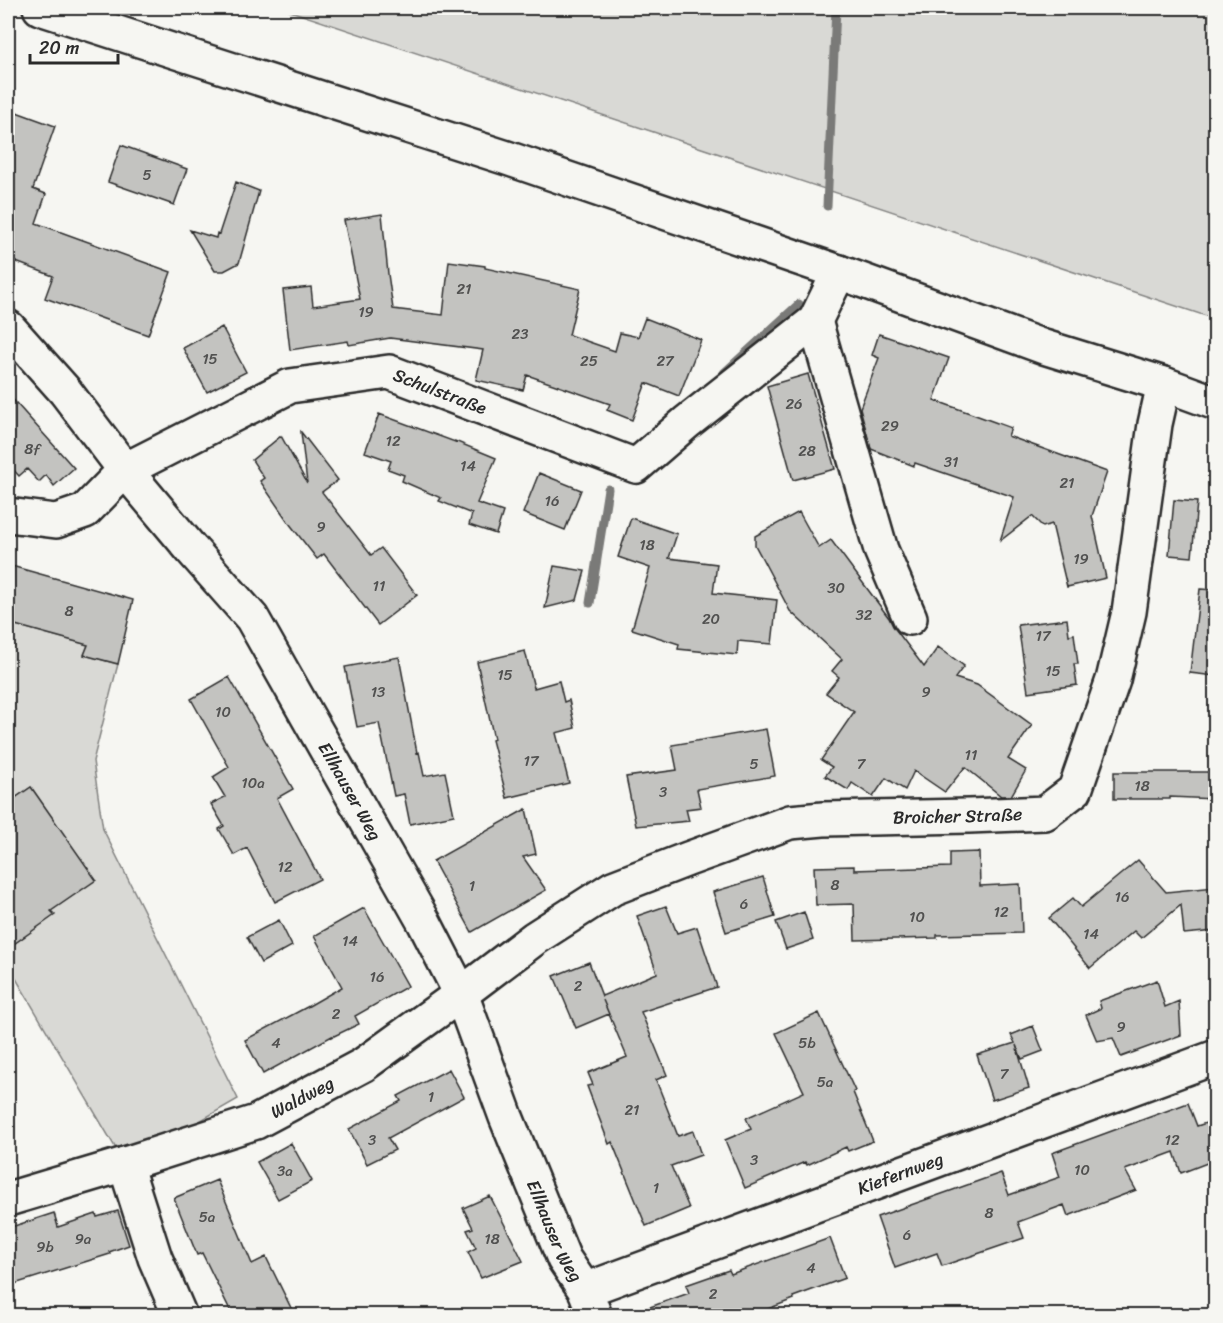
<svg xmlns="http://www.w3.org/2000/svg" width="1223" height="1323" font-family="Sriracha,sans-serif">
<rect width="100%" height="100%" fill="#f6f6f2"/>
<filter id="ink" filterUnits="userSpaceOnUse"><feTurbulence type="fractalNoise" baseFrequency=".0167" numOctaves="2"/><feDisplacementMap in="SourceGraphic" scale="12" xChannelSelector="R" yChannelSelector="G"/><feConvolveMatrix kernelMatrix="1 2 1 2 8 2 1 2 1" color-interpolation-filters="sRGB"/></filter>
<g filter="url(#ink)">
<path fill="#d9d9d5" stroke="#828280" stroke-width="1.5" d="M289,8H1215V319L287,10Z
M8,623L88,645L84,655L118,664L93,761L103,829L238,1099L125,1164L8,965V948L54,915L51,911L95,880L31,787L8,803Z"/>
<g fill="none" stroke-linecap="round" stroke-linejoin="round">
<path stroke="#7a7a78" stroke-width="9" d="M827,206L836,8
M724,373L799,304
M590,603L608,489"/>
</g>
<path fill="#c3c3c0" stroke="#2b2b2b" stroke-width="1.5" d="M8,109L55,126L33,189L46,194L36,223L171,272L148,335L45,298L53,276L8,259Z
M121,145L187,169L174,205L108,182Z
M236,182L259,191L239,263L224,271H215L190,230L216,238L217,233L219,234Z
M382,214L388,274L393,309L443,315L449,261L485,266V268L580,289L569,335L615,351L620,333L638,337L645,318L701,340L679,396L646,383L632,420L607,410L610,404L527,375L523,390L476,380L483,350L390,338L349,345L348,341L290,350L283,290L311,287L313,306L360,299L344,220Z
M222,327L246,372L207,392L183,348Z
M879,334L949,358L934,400L1011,428L1008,436L1107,472L1092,516L1106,578L1067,587L1052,524L1043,527L1032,516L1000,541L1014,497L915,463L914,466L871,449L860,408L879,358L872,355Z
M808,374L835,469L793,480L767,386Z
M8,394L74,468L54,486L46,475L39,482L27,469L19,476L8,464Z
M379,414L455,442V441L496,458L477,503L503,512L496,534L469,525L472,514L439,501L441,498L402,481L404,475L388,469L391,461L365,452Z
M301,432L338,480L322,492L371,555L381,548L417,595L378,625L324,554L317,559L289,523L260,481L264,478L252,460L281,436L307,483Z
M539,473L581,490L565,530L523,513Z
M1174,500L1197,502L1192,557L1169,555Z
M799,512L819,548L831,540L889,618L893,626L924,667L938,647L964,666L955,678L977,685L1032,725L1008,759L1026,770L1011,796H1001L965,767L945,792L914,771L905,790L886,778L873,797L852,783L848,790L825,776L832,767L821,760L854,712L826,693L839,677L832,671L842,659L790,611L755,545V536Z
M631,518L677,534L669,558L717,564L713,593L777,600L772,644L738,641L737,655L678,649L679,644L632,629L650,568L618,557Z
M8,565L133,600L118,664L84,655L88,645L8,623Z
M554,566L585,571L577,600L545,608Z
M1200,589L1215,590V676L1190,673Z
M1067,619L1069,635L1074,634L1078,664H1074L1077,685L1028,692L1018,625Z
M525,651L534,688L559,681L564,702L569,700L575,728L556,733L569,783L507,798L492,740L494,739L477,662Z
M399,657L417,753L419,752L424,776L445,772L454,815L410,824L404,794L394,796L379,723L357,727L345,667Z
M229,677L293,789L277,798L320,879L275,902L247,848L234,855L219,829L224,826L211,804L225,797L213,777L229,767L191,699Z
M766,729L775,776L697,789L701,807L686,809L689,821L636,826L626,777L677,770L672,745Z
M1114,772H1215V799L1170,797V799H1114Z
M31,787L96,880L51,911L55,915L8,948V803Z
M526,809L536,854L523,857L546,890L472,932L433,861Z
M979,852L980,886L1020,884L1022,933L937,935V938L855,940L854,904L816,905L814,867L854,866V870L950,867V853Z
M1138,860L1166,892L1215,887V931L1184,934L1181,905L1141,938L1134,931L1090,968L1049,918L1073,898L1081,907Z
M763,877L775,917L726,932L713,892Z
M666,906L677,933L697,927L717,987L641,1012L667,1075L656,1080L678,1136L693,1131L701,1155L671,1166L689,1208L646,1226L612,1142L609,1144L587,1086L593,1085L588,1073L627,1057L603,1000L609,1014L576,1028L554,976L589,962L602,996L657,973L637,916Z
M364,908L408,986L355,1016L359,1024L332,1037V1036L263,1074L245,1040L307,1007L342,987L314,936Z
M804,912L813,940L786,949L776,922Z
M279,920L292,946L261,963L247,937Z
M1157,980L1165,1007L1179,1001L1181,1035L1121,1057L1113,1038L1097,1041L1086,1015L1101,1008L1099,1001Z
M819,1013L855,1091L853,1092L873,1141L848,1151L846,1147L807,1165L805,1162L745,1188L725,1140L751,1129L746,1118L804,1092L776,1033Z
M1033,1026L1043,1051L1022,1059L1016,1045L1029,1088L992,1100L977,1055L1015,1043L1011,1035Z
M449,1069L464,1097L388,1138L395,1150L367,1164L349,1129L401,1101L398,1096Z
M1188,1103L1197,1126L1215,1120V1160L1181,1173L1174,1152L1125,1170L1136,1190L1068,1216L1064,1205L1018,1222L1024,1238L942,1266L937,1253L895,1268L877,1217L1001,1173L1009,1195L1060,1177L1052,1153Z
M291,1143L312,1181L278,1199L257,1162Z
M217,1180L252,1264L266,1257L295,1316H233L202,1253L197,1255L174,1198Z
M490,1196L523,1261L481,1278L468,1252L476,1248L467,1230L473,1228L463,1208Z
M118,1211L129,1245L109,1252L110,1254L8,1286V1228L54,1213L58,1227L96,1214L97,1217Z
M830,1238L845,1278L793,1297L794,1299L749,1316H637L636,1312L689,1293L686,1285L729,1270L731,1274Z"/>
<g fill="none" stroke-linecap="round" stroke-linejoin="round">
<defs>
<g id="minor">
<path d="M815,321L881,550L910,618"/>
<path id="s1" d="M8,327L65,391L125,470L192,550L252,618L424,922L461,994L506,1117L564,1259L585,1290L595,1316"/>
<path id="s2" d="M8,515L56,521L85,511L125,470L290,386L389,372L636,466L687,422L815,321L839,272"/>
<path d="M125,1164L155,1258L180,1316"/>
<path id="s3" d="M8,1199L125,1164L256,1122L363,1065L461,994L535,938L613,888L688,859L790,822L823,819L969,816L1045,813L1075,790L1113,680L1129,612L1155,424L1164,384"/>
<path id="s4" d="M585,1290L1216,1057"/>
</g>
<path id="major" d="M40,8L507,158L839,272L1044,347L1164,384L1216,403"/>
</defs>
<use href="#minor" stroke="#2b2b2b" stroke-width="38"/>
<use href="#major" stroke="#2b2b2b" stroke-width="38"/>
<use href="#minor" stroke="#f6f6f2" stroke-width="33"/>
<use href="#major" stroke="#f6f6f2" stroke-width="33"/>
</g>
</g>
<g text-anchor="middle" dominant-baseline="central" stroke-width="4.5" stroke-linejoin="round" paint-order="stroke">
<g font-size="15" fill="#515150">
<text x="147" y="175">5</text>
<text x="464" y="289">21</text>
<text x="366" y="312">19</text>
<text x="520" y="334">23</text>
<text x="210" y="359">15</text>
<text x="589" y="361">25</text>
<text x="665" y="361">27</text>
<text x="794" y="404">26</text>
<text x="890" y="426">29</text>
<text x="393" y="441">12</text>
<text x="32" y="449">8f</text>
<text x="807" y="451">28</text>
<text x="951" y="462">31</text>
<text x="468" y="466">14</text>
<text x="1067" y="483">21</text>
<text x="552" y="501">16</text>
<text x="321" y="527">9</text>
<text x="647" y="545">18</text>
<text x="1081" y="559">19</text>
<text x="379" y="586">11</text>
<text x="836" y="588">30</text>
<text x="69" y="611">8</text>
<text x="864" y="615">32</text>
<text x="711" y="619">20</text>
<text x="1043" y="636">17</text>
<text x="1053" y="671">15</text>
<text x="505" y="675">15</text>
<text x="378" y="692">13</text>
<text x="926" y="692">9</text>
<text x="223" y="712">10</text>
<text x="971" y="755">11</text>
<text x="531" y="761">17</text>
<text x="754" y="764">5</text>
<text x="861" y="764">7</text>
<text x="253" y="783">10a</text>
<text x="1142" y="786">18</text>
<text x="663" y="792">3</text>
<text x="285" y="867">12</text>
<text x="835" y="885">8</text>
<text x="472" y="886">1</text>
<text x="1122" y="897">16</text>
<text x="744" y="904">6</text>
<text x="1001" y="912">12</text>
<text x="917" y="917">10</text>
<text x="1091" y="934">14</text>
<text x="350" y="941">14</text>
<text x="377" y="977">16</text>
<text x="578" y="986">2</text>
<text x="336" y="1014">2</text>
<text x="1121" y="1027">9</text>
<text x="276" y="1043">4</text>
<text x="807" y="1043">5b</text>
<text x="1004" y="1074">7</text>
<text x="825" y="1082">5a</text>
<text x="431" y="1097">1</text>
<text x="632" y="1110">21</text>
<text x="372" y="1140">3</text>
<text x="1172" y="1140">12</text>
<text x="754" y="1160">3</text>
<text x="1082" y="1170">10</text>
<text x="285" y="1171">3a</text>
<text x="656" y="1188">1</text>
<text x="989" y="1213">8</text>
<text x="207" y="1217">5a</text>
<text x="907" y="1235">6</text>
<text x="83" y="1239">9a</text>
<text x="492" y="1239">18</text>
<text x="45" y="1247">9b</text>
<text x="811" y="1268">4</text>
<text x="713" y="1294">2</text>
</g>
<g font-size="18" fill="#2b2b2b" stroke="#f6f6f2">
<text stroke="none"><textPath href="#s2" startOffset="476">Schulstraße</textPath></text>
<text stroke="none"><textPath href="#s1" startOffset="579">Ellhauser Weg</textPath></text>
<text stroke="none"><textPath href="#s3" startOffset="1044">Broicher Straße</textPath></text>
<text stroke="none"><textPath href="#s3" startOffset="312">Waldweg</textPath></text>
<text stroke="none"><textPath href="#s4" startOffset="336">Kiefernweg</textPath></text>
<text stroke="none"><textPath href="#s1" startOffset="1065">Ellhauser Weg</textPath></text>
</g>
</g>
<rect width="1223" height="1323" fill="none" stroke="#f6f6f2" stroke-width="30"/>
<rect x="15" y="15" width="1193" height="1293" fill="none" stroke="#2b2b2b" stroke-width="2" filter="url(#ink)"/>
<path d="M30 54v9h88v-9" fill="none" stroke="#2b2b2b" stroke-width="3"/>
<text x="39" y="54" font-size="18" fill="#2b2b2b" stroke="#f6f6f2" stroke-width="4.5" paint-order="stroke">20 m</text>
</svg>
